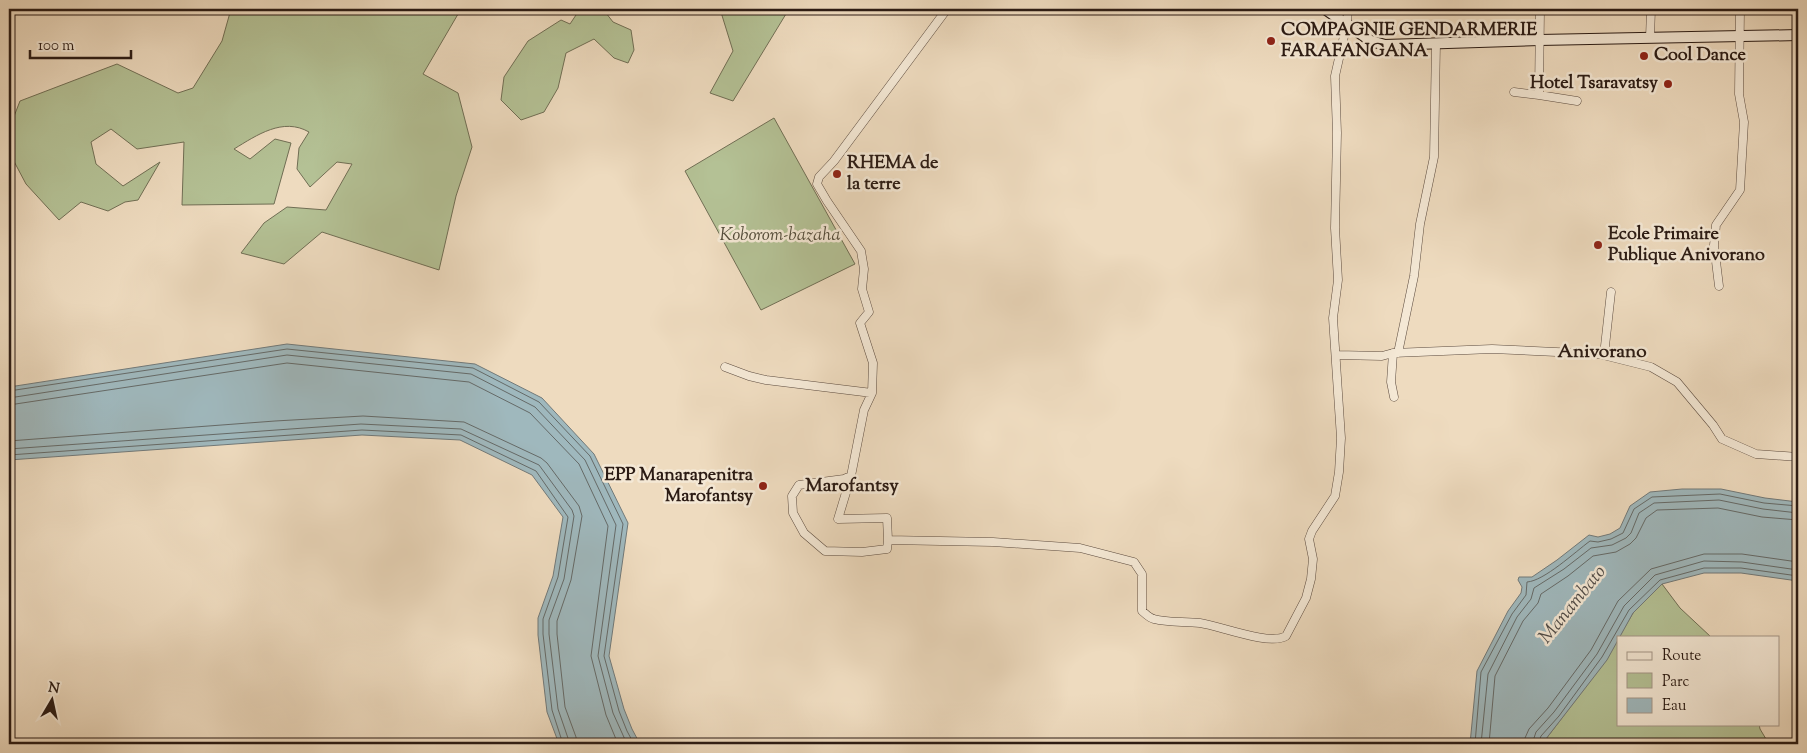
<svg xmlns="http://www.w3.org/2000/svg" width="1807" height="753" font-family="'Sorts Mill Goudy',serif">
<rect width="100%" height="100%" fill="#eedbbf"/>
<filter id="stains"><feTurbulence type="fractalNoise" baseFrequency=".004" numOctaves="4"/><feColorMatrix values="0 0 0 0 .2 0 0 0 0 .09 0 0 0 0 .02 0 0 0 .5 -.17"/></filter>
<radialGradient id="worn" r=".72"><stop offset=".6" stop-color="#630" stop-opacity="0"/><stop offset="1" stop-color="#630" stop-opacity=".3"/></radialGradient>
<path fill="#b4c195" stroke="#706e54" d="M231,9H346L352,13L362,9H461L423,74L458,93L472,147L456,196L439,270L322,232L284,264L241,253L264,223L287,207L326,210L352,164L337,162L310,187L297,169L299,148L309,132C283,117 257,135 234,149L250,159L275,139L291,143L274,204L182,205L184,142L137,149L111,129L91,142L96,164L123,186L160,162L138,200L125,202L108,211L81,202L59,220L26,184L9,152L11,124L20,101L117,64L178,93L193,88L222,41Z
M580,9H608L606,13L613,22L631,30L634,50L628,63L614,58L594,39L566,53L558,88L544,112L521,120L501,100L504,77L528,41L561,20L570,24Z
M720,9H789L733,101L710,93L733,51Z
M774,118L855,264L761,310L685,171Z
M1662,584L1680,608L1711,637H1619L1633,613Z
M1618,638V724H1759L1760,729L1769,744H1542L1606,660Z"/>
<path fill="#9fb8bd" stroke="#717979" d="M287,344L475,364L542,398L594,454L628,523L609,656L624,709L632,729L640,744H559L547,712L538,635V618L553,576L563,517L532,475L460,440L362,435L9,460V387Z
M1682,489H1721L1765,498L1798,502V581L1741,573H1704L1662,584L1633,613L1607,660L1542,744H1470L1477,671L1508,611L1521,593L1522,587L1518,580L1519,577H1532L1557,560L1589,535L1598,537L1610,534L1620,528L1630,506L1650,492Z"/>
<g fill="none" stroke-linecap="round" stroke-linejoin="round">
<path stroke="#656a68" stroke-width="1" d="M9,391L287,349L473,368L539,402L590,456L623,524L604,656L619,711L627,731L634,744
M9,398L287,355L471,374L535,407L585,460L616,525L598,656L613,713L627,744
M9,405L287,363L469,382L530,413L579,464L608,526L591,656L606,715L618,744
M9,441L275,421L363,416L464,422L541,458L547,463L579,506L582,516L571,580L557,621V634L565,707L576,737L577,744
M9,449L361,424L461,429L539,465L572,510L574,516L564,579L549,620V634L558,709L570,744
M9,455L362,430L461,435L536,471L568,517L558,577L543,619V634L552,710L563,744
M1475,744L1481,672L1512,614L1526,595L1527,582C1544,581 1575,552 1590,541L1598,542L1611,539L1623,533L1634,509L1652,497L1720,494L1764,503L1798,506
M1481,744L1488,674L1517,617L1531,599L1534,588L1564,569L1591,548L1612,545L1626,538L1631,533L1639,513L1654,503L1719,500L1763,509L1798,513
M1489,744L1495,676L1523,621L1538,603L1541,594L1568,576L1593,556L1616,552L1630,544L1636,538L1646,518L1657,510L1718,508L1762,517L1798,520
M1525,744V738L1529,729L1548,708L1591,650L1618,601L1651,569L1704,554H1742L1798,562
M1532,744L1536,732L1554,712L1597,654L1624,606L1655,575L1704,561L1742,562L1798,570
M1538,744L1541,736L1559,716L1602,657L1629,610L1660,580L1704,568H1741L1798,576"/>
<defs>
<path id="minor" d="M1650,38L1651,9
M1514,92L1539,95L1577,101
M1539,95L1540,9
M1719,286L1714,245L1716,225L1740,190L1744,122L1739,94L1740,9
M1393,353L1391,382L1394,397
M1398,353L1414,276L1420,224L1434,157L1436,43
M1337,355L1382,356L1393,353L1492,349L1599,354L1651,367L1677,382L1713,425L1722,439L1756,454L1798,457
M1604,355L1611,292
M725,367L749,376L766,380L872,393
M851,476L838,519L887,518L888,540L993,542L1080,548L1134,562L1142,574V611C1146,614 1149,618 1154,619C1169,623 1185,621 1200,623C1220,626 1270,646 1286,636L1306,598L1311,579L1313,559L1309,539L1312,531L1335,496L1339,472L1341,438L1333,318L1338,280L1335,228L1337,133L1335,76L1347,23L1348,9
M888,540L887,549L862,552L825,551L804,533L793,513L792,496L799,485L844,479L851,476L864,410L872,393L873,363L860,323L869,312L862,289L864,269L861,251L827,201L817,184L819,177L834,161L947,9"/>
<path id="secondary" d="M1325,9L1371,41L1385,45L1539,40L1798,35"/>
</defs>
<use href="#minor" stroke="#5c4b3f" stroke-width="9"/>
<use href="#secondary" stroke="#2b1b14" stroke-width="12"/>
<use href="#minor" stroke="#f4e8d5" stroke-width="8"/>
<use href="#secondary" stroke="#f4e8d5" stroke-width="10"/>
</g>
<g fill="#8f2418" stroke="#f4e8d5" stroke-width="2">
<circle cx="1271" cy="41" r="5"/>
<circle cx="1644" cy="56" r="5"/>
<circle cx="1668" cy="84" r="5"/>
<circle cx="837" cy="174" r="5"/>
<circle cx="1598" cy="245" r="5"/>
<circle cx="763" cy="486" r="5"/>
</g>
<g text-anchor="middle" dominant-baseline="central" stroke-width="5" stroke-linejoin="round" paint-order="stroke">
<g font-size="18" font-weight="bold" fill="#2b1b14" stroke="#f4e8d5" text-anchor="start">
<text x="1281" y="31">COMPAGNIE GENDARMERIE<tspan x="1281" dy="21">FARAFANGANA</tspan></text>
<text x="1654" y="56">Cool Dance</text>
<text x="1658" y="84" text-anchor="end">Hotel Tsaravatsy</text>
<text x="847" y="164">RHEMA de<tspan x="847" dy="21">la terre</tspan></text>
<text x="1608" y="235">Ecole Primaire<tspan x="1608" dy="21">Publique Anivorano</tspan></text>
<text x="753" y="476" text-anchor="end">EPP Manarapenitra<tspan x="753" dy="21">Marofantsy</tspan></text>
</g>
<g font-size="18" font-style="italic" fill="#544d3b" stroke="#f4e8d5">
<text x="780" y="236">Koborom-bazaha</text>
</g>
<g font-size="19" font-weight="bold" fill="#2b1b14" stroke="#f4e8d5">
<text x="1602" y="352">Anivorano</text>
<text x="852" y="486">Marofantsy</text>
</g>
<g font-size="19" font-style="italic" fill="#4e4a47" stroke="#f4e8d5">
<text transform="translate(1573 605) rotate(-51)">Manambato</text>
</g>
</g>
<rect width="1807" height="753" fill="none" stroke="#eedbbf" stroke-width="30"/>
<rect x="10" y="10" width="1787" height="733" fill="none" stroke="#2b1b14" stroke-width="2.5"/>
<rect x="15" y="15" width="1777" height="723" fill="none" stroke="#2b1b14"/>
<rect x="1617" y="636" width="162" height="90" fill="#f4e8d5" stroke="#a49688"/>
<rect x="1627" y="652" width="25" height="8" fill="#f4e8d5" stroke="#a49688"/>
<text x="1662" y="660" font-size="15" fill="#2b1b14">Route</text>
<rect x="1627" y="673" width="25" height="15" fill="#b4c195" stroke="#a49688"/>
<text x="1662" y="686" font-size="15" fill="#2b1b14">Parc</text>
<rect x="1627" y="698" width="25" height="15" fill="#9fb8bd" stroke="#a49688"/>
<text x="1662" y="710" font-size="15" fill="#2b1b14">Eau</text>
<g transform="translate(52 700) rotate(9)" stroke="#f4e8d5" stroke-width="4" paint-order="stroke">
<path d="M0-4L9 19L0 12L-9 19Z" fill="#2b1b14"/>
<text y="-8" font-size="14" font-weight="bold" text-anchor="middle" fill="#2b1b14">N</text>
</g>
<path d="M30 50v8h101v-8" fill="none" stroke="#2b1b14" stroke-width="2.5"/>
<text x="38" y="50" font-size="15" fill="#2b1b14" stroke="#f4e8d5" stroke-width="4" paint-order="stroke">100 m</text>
<rect width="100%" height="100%" filter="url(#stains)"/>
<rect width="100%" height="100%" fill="url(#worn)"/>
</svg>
